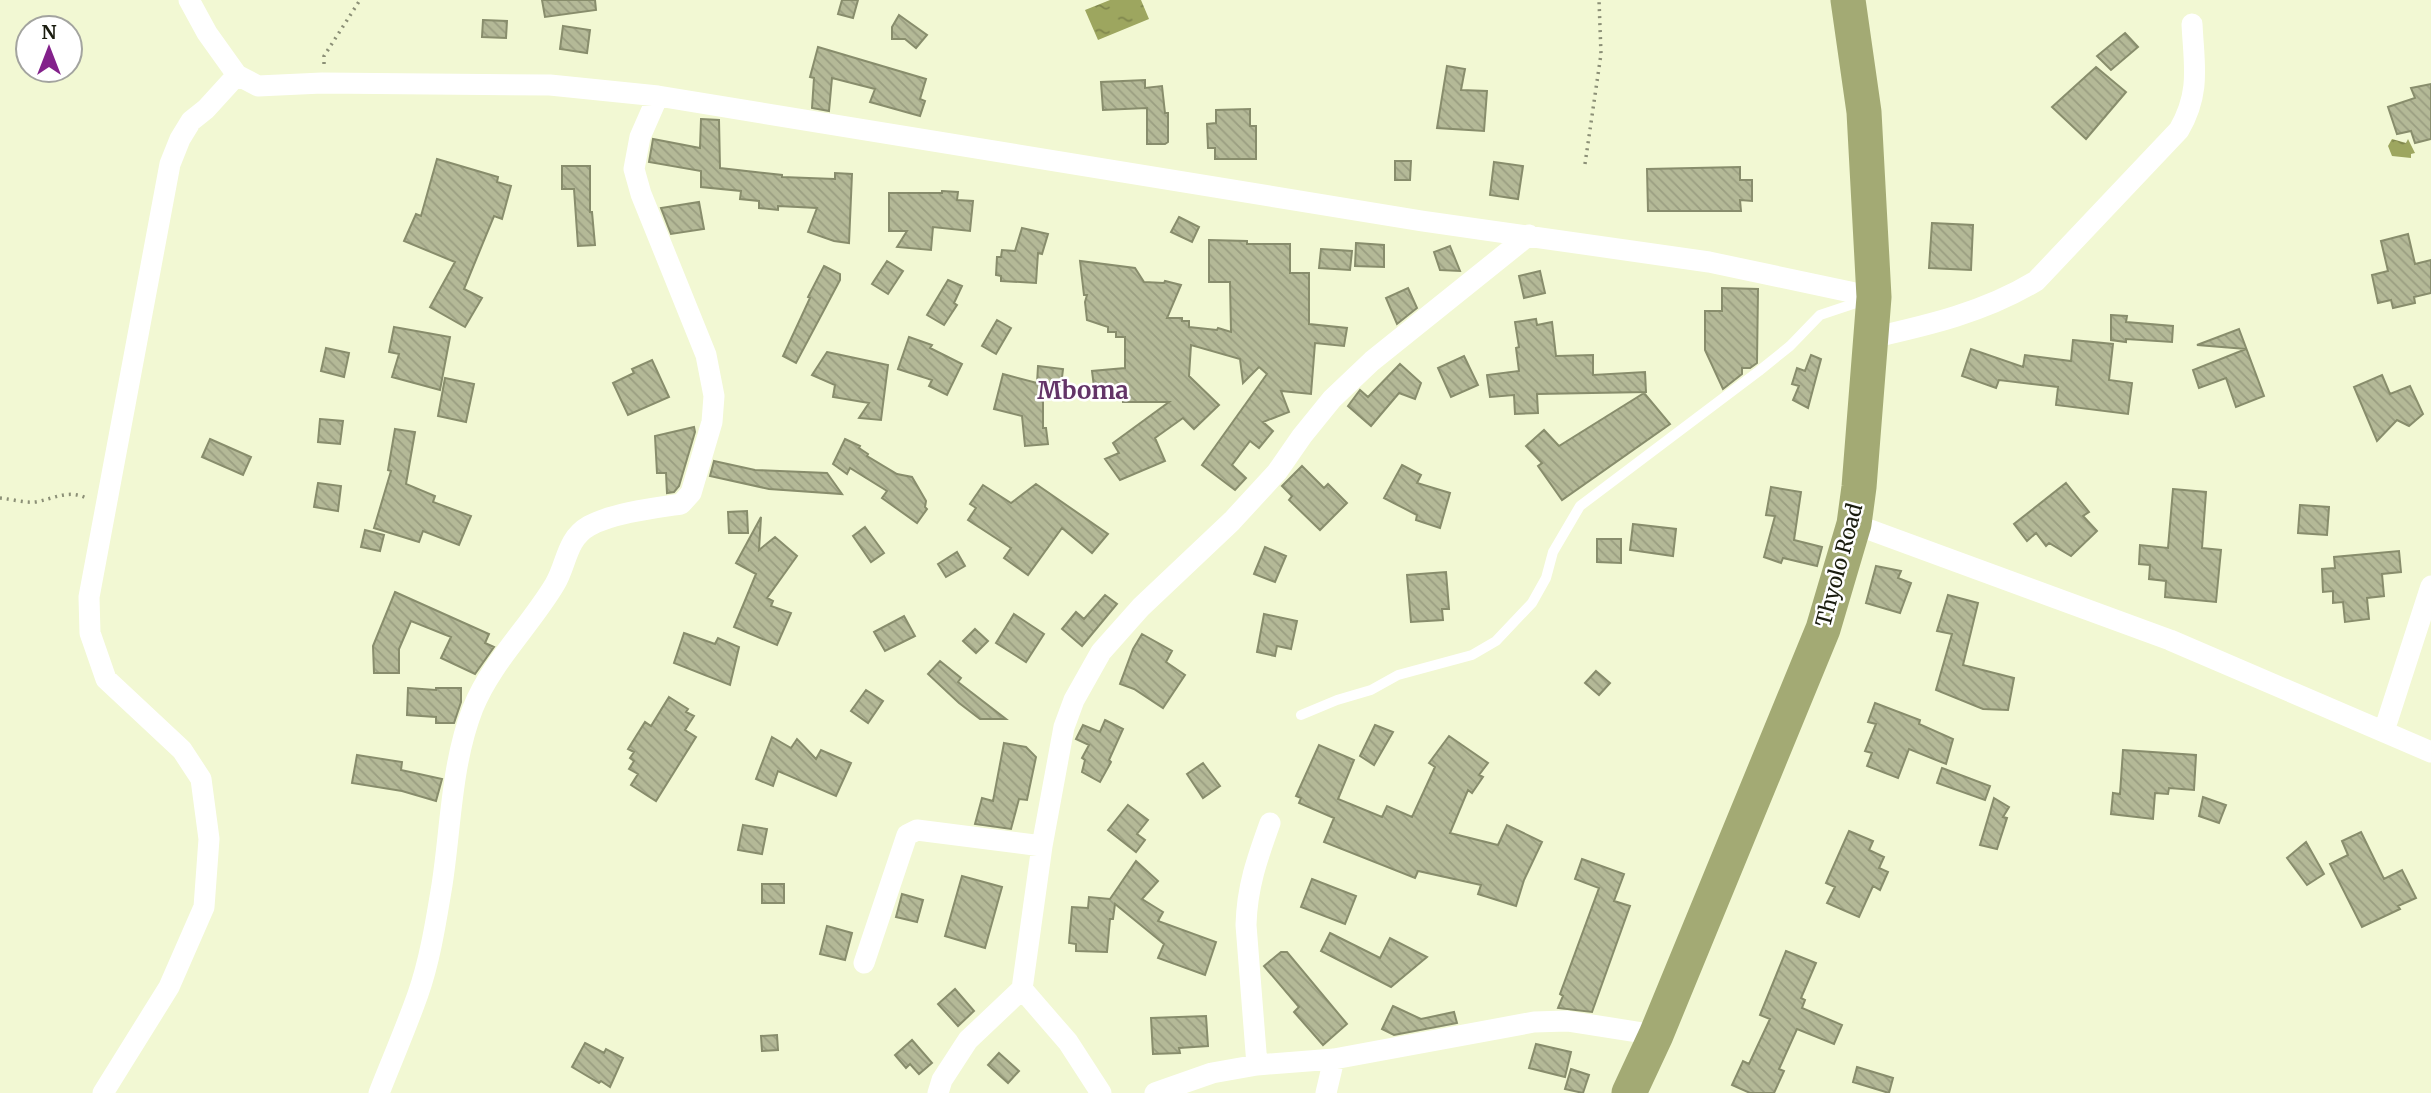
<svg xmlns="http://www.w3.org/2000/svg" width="2431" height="1093" font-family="Merriweather,serif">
<defs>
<pattern id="water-ripples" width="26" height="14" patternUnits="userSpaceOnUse" patternTransform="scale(1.75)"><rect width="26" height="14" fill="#9da65f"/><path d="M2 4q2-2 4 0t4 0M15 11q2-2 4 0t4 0" fill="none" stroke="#7f864d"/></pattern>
<pattern id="building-back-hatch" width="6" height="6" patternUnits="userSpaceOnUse" patternTransform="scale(1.75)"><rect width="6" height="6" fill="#b4b997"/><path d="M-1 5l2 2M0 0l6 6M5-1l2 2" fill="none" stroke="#9a9e81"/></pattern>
</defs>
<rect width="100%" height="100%" fill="#f2f8d3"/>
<path fill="url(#water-ripples)" d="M1110,0H1141L1149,19L1098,40L1085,10Z
M2392,139L2406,143L2408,139L2415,153L2411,154V158L2392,156L2388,146Z"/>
<path fill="url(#building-back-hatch)" stroke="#888d6c" stroke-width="2" d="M542,0H595L596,10L545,17Z
M842,0H858L853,18L838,14Z
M899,15L927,35L916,48L905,39H892V27Z
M483,20L507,21L506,38L482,37Z
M563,26L590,30L587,53L560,49Z
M2125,33L2138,47L2111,70L2097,56Z
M818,47L926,79L920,99L925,101L920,116L870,102L875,89L832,78L829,111L812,108L814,78L810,77Z
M1447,66L1465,69L1461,90L1487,91L1484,131L1437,128Z
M2096,67L2126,92L2086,139L2052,107Z
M1145,80V88L1162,86L1165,113H1168V142L1165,144H1147V108L1103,110L1101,82Z
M2431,84V139L2415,143L2411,131L2397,134L2388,107L2415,98L2411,88Z
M1250,109V126H1256V159H1215V148H1208L1207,124L1216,123V110Z
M701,119L719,120L720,168L782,175V177L835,179V173L852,174L849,243L834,241L808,232L817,208L778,206V210L759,208V201L740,199L741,191L701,187V171L649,162L653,139L700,148Z
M437,159L498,177L497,182L511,186L502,219L494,216L464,289L482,298L465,327L430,307L455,262L404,241L416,214L421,216Z
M1395,161H1411L1410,180H1395Z
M1494,162L1523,166L1518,199L1490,195Z
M562,166H590V212H592L595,245L578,246L574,189H562Z
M1740,167V180H1752V201L1740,200L1741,211H1648L1647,169Z
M942,191L958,192L957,200L973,201L970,231L933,227L931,250L897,247L907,231H889V193H942Z
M699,202L704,229L671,234L661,208Z
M1179,217L1199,227L1192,242L1171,232Z
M1932,223L1973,225L1971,270L1929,268Z
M1022,228L1048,234L1042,254L1038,253L1036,283L1001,281V276L996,275L997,257H1001L1002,250L1015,251Z
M2408,234L2415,264L2431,260V293L2414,297L2415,303L2393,308L2391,300L2378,303L2372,275L2388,271L2381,241Z
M1209,240L1247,241V244H1290V273H1309V324L1347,328L1344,346L1315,343L1311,394L1281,391L1289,412L1263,422L1273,431L1259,448L1250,441L1232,465L1246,478L1235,490L1202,465L1267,374L1259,367L1243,383L1240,359L1191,345L1189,376L1219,405L1194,429L1183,418L1155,438L1165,461L1120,480L1105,459L1119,453L1113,443L1169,402H1123V391L1095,395L1092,371L1125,368V337H1116V332H1108V327L1087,320L1085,302L1087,295H1084L1080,261L1135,268L1144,282L1164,283L1165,281L1181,285L1167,318H1182V321H1189V327L1217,330L1218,328L1231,332L1230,282H1209Z
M1356,243L1384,245V267L1355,266Z
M1450,246L1460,271L1440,270L1434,252Z
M1321,249L1352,251L1350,270L1319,268Z
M887,261L903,271L888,294L872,284Z
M824,266L840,274V280L796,363L783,356L810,298L808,297Z
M1540,271L1545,293L1524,298L1519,276Z
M948,280L962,286L954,303L957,305L944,325L927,315Z
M1408,288L1417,308L1397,324L1386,298Z
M1722,288L1758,289L1757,363L1750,368H1742V374L1723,389L1705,350V311H1722Z
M2111,315L2127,316L2126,322L2173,326L2172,342L2126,339V342L2111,340Z
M1536,319L1537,325L1552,322L1556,356L1593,355V375L1645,372L1646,392L1537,394L1538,413L1515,414L1514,395L1490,397L1487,375L1519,371L1516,348L1519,347L1515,322Z
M997,320L1011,328L996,354L982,346Z
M394,327L450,337L440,390L392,377L399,354L389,352Z
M2239,329L2264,396L2236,407L2226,378L2199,388L2193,370L2246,349L2197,345Z
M909,337L932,345L930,348L962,364L947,395L929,386L932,380L898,369Z
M2073,340L2113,344L2109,380L2132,383L2128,414L2056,405L2058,387L1999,380L1996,388L1962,376L1971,349L2023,367L2025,355L2071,361Z
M326,348L349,353L344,377L321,371Z
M827,352L888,365L881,420L859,418L869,403L833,397L835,385L812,375Z
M1811,355L1821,359L1808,408L1793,400L1799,386L1792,384L1797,368L1805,371Z
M1464,356L1478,385L1451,397L1438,368Z
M652,360L669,397L628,415L613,383L634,373L632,369Z
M1400,364L1421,383L1415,399L1399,393L1371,426L1348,406L1360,390L1368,397Z
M1038,366L1063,369L1061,386L1041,384L1043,385V428H1046L1048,444L1025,446L1022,416L994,409L1003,374L1037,383Z
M2382,375L2390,394L2410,386L2423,414L2409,426L2397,420L2377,441L2354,387Z
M445,378L474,384L466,422L438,416Z
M1644,393L1670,424L1562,500L1538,466L1542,463L1526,446L1544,430L1559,446Z
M320,419L343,421L340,444L318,442Z
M694,427L695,432L679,486L674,492L667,493L666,473H657L655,436Z
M395,429L415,432L406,484L435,496L433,502L471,516L459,545L423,531L419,542L374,528L391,471L388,470Z
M210,439L251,457L243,475L202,457Z
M845,439L860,446L859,448L868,454L867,456L897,474L912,477L926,501L925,507L927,509L917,523L882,498L887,491L850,468L847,474L833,464Z
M714,461L755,470L827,473L842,494L769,489L710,476Z
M1402,465L1421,475L1417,483L1450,493L1440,528L1416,520L1417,515L1384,498Z
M1302,466L1324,488L1328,484L1347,503L1320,530L1289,500L1292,496L1282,486Z
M318,483L341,486L338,511L314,507Z
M2066,483L2089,512L2083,516L2097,531L2071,556L2049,543L2046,546L2036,533L2027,541L2014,524Z
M1036,484L1108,534L1092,553L1062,528L1028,575L1004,558L1011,548L968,520L976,508L970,504L983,485L1011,503Z
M1771,487L1801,492L1794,540L1822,547L1817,566L1783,558L1781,563L1764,557L1775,516L1766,515Z
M2173,489L2206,492L2202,548L2221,550L2216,602L2165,597L2166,581L2149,579L2150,565L2139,564L2140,545L2168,548Z
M2300,505L2329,507L2327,535L2298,533Z
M747,511L748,533H729L728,512Z
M761,517L759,550L775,537L797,556L767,598L773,601L771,606L791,613L777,645L734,627L756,574L736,563Z
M1633,524L1676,529L1673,556L1630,550Z
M865,527L884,553L871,562L853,536Z
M365,530L384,535L380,551L361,547Z
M1597,539H1621V563L1597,562Z
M1265,547L1286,556L1275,582L1254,574Z
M2399,551L2401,572L2382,574L2384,596L2367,598L2369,619L2345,622L2343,602L2333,603V591L2323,592L2322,569L2335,568L2334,557Z
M957,552L965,566L946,577L938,564Z
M1876,566L1901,571L1898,578L1911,583L1900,613L1866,603Z
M1446,572L1449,609H1442L1443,620L1411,622L1407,575Z
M395,592L489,634L485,643L494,647L475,674L441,658L451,637L411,621L399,649V673H374L373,646Z
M1105,595L1117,604L1082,646L1062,629L1076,612L1084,619Z
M1948,595L1978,603L1963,665L2014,678L2008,710L1983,709L1936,690L1952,634L1937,631Z
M1014,614L1044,634L1026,662L996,643Z
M1264,614L1297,621L1291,649L1277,646L1275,656L1257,652Z
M904,616L915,636L885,651L874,632Z
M975,629L988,641L976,653L963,641Z
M684,633L715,644L718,638L739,647L730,685L674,663Z
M1142,634L1172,651L1166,662L1185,675L1163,708L1134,689L1120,684L1133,649Z
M940,661L961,678L958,682L1006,719H980L959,703L928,674Z
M1596,671L1610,683L1599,695L1585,683Z
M408,688L436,690V688H461V702L454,723H436V717L407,715Z
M866,690L883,701L868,723L851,711Z
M669,697L688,709L686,712L694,716L685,730L696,737L656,801L631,785L638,774L629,769L634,761L630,758L634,752L628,749L645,722L651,726Z
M1875,703L1920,720L1919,724L1953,739L1946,764L1909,749L1898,778L1867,766L1872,753L1865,751L1876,724L1868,722Z
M1105,720L1123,729L1109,760L1111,762L1100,782L1082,772L1085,760L1082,758L1089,745L1076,739L1083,725L1100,732Z
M1375,725L1393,732L1374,765L1360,756Z
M1449,736L1488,763L1479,775L1483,777L1472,793L1468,790L1450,833L1498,845L1507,825L1542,842L1524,880L1516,906L1478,894L1481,885L1418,871L1415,878L1324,842L1334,818L1299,803L1301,798L1296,796L1319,745L1354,760L1338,799L1382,817L1387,806L1412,817L1435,767L1429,763Z
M772,737L791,748L797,739L816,759L821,750L851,763L836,796L778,771L773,786L756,779Z
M1004,743L1026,747L1036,757L1027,800L1019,799L1011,829L975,824L982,798L993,801Z
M2123,750L2196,755L2194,790L2169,788L2168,794L2155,793L2153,819L2111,814L2113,793L2120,794Z
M357,755L402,762L401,770L442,779L436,801L402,791L352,783Z
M1203,763L1220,786L1203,798L1187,774Z
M1942,768L1990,786L1985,800L1937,783Z
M2203,797L2226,805L2219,823L2199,816Z
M1994,798L2009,807L2003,817L2007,818L1997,849L1980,845Z
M1128,805L1148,820L1137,834L1145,840L1136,852L1108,830Z
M743,825L767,829L762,854L738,850Z
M1849,831L1873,841L1869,850L1884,857L1879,868L1888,872L1880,890L1873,886L1859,917L1827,903L1835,887L1826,883Z
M2361,832L2384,879L2402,870L2416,898L2398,906L2400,909L2362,927L2330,864L2348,855L2342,841Z
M2306,842L2324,874L2307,885L2287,858Z
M1582,859L1624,874L1614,901L1630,906L1592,1012L1558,1008L1563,996L1560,994L1599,888L1575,879Z
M1136,861L1158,881L1142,899L1163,912L1158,921L1216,942L1205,975L1158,958L1164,944L1115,904L1113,919H1110L1107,952L1076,951V944L1069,943L1072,907L1088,908L1089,897L1110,899Z
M962,876L1002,887L985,948L945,936Z
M1312,879L1356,896L1345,924L1301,907Z
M762,884H784V903H762Z
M902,894L923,900L917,922L896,917Z
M827,926L852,933L845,960L820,954Z
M1330,933L1380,958L1390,938L1427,957L1391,987L1321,951Z
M1786,951L1816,963L1801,998L1805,1000L1802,1008L1842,1025L1834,1044L1797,1029L1779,1069L1784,1071L1774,1093H1750L1732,1085L1743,1061L1749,1064L1770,1019L1760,1015Z
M1281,952H1287L1347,1024L1323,1045L1294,1012L1299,1007L1264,966Z
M955,989L974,1011L958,1026L938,1004Z
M1393,1006L1421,1019L1454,1012L1457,1023L1394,1035L1382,1029Z
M1206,1016L1208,1046L1179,1048L1180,1053L1153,1054L1151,1018Z
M777,1035L778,1050L762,1051L761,1036Z
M912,1040L932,1063L919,1074L910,1064L906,1068L895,1055Z
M585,1043L604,1053L606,1049L623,1058L610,1087L601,1081L599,1083L572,1067Z
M1536,1044L1571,1052L1565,1077L1529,1068Z
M999,1053L1019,1071L1008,1083L988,1065Z
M1857,1067L1893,1078L1889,1093L1853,1082Z
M1571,1069L1589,1075L1583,1093L1565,1089Z"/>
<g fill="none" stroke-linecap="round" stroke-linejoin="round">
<path stroke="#8b8f76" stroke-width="3.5" stroke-dasharray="2 5" stroke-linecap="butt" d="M324,64V56L360,0
M1585,164L1601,54L1599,0
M0,498C11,499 24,503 35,502C54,499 68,489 86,498"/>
<path stroke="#fff" stroke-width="10" d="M1301,715L1337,700L1371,690L1398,675L1472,655L1496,641L1532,603L1546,578L1553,552L1580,506L1759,371L1790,346L1820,315L1868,299"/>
<path stroke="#fff" stroke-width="21" d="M189,0L207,33L237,75L258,86L322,83L550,85L658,96L1422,221L1709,262L1874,297
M1871,338C1929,325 1985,312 2036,281L2179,130C2201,92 2194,65 2192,24
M1854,524L2170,640L2431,752
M2384,731L2431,586
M864,963L907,835L917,830L1042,846
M1022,989L1068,1042L1101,1093
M1257,1065L1246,925C1247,887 1257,859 1270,823
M103,1093L169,987L204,907L209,839L201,779L182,750L106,679L90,633L89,597L170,164L180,139L191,121L206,109L237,75
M379,1093C392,1060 406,1028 418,994C430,960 436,921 442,885C451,827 451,764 473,708C491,663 530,626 555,584C567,564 566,539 589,526C613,513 654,508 681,504L691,493L712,422L714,396L706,355L641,194L634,169L640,137L658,96
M938,1093L942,1080L968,1040L1022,989L1042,846L1064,727L1074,700L1101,652L1141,607L1232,521L1277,472L1302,436L1332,399L1372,361L1529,235
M1155,1093L1212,1073L1257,1065L1334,1059L1534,1022L1567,1021L1656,1035
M1326,1093L1334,1059"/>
<path stroke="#a3aa74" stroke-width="35" d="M1629,1093L1656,1035L1823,629L1854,524L1859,487L1874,297L1864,112L1848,0"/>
</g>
<g text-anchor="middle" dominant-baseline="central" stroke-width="5" stroke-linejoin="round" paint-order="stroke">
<g font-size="21" fill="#1a1c0f" stroke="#fff">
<text transform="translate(1839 565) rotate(-75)">Thyolo Road</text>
</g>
<g font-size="24" font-weight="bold" fill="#633467" stroke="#fff">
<text x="1083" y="390">Mboma</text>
</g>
</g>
<g transform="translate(49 49)"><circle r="33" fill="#ffffff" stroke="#a3a49f" stroke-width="2"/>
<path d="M0-5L12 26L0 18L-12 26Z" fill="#83218b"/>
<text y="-10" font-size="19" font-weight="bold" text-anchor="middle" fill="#1a1c0f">N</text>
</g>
</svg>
